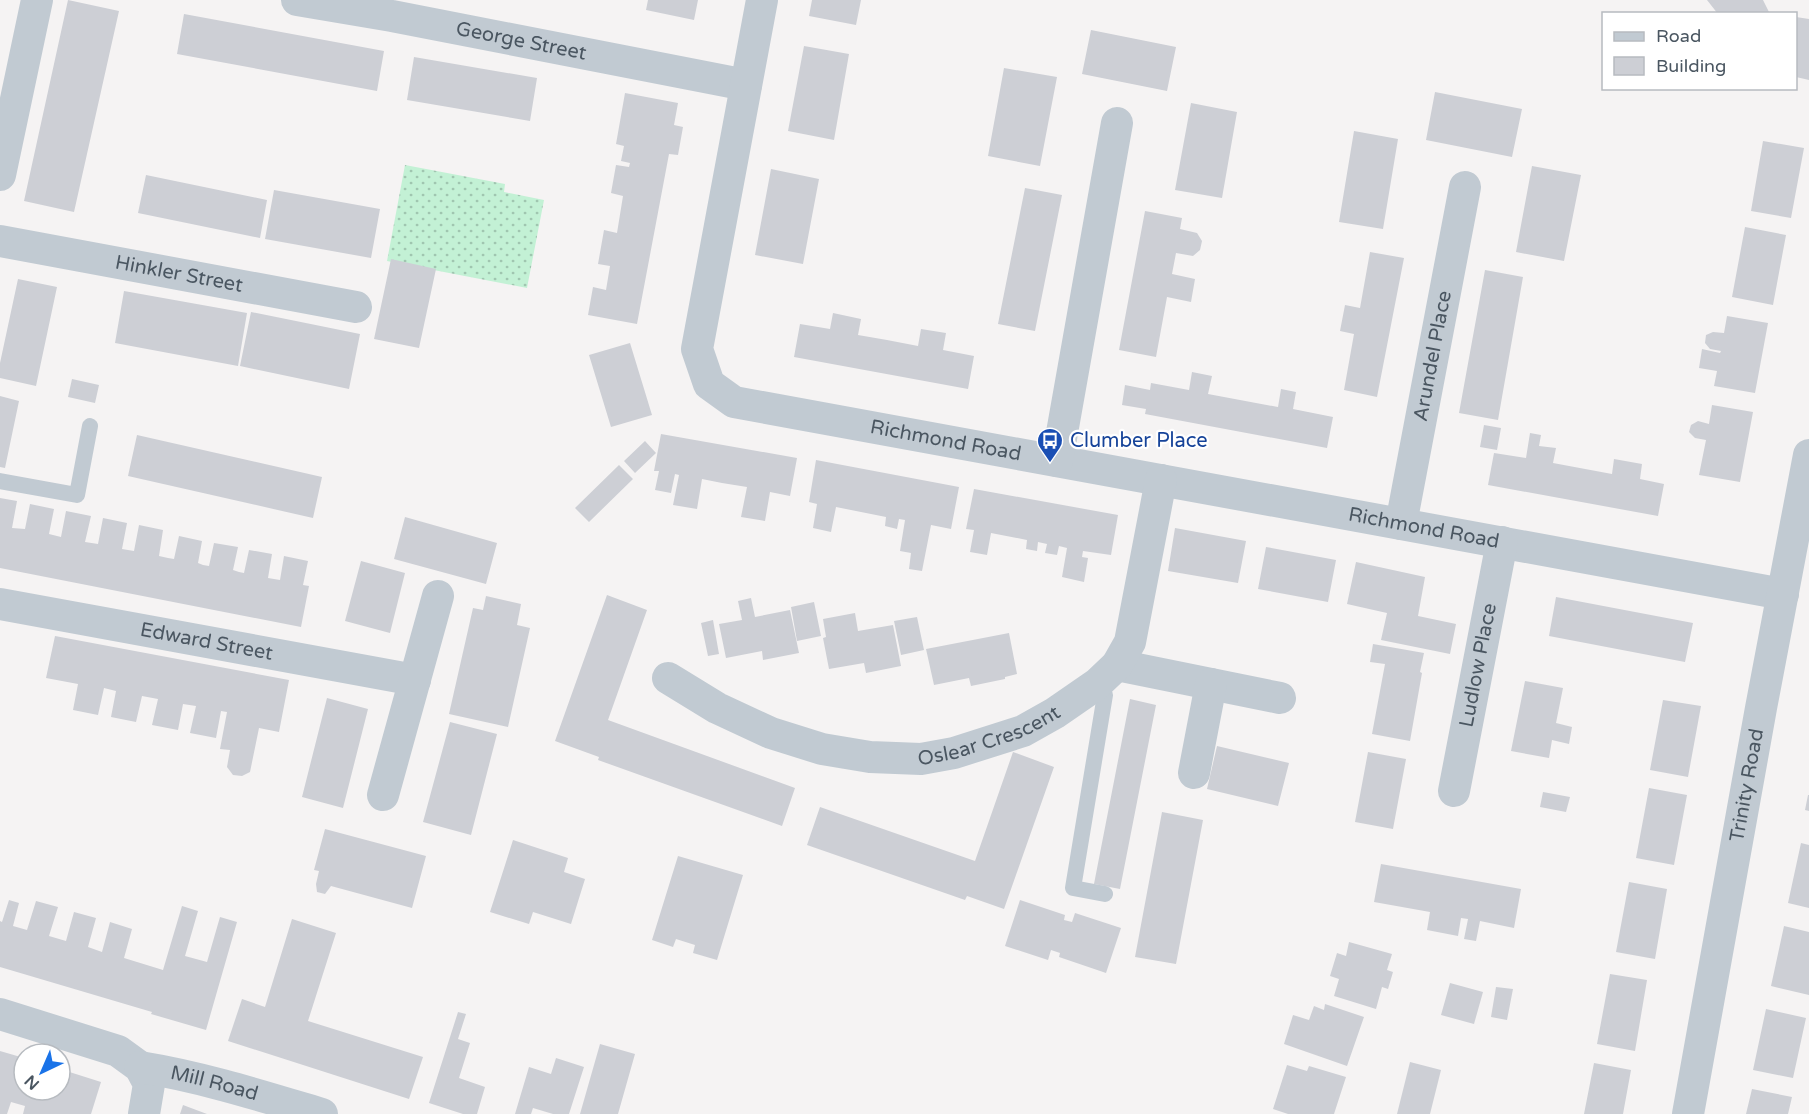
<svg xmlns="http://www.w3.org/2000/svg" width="1809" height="1114" font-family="'Varela Round',sans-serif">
<defs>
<pattern id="grass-dots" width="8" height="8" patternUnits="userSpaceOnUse" patternTransform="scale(1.5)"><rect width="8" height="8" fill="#c3f1d5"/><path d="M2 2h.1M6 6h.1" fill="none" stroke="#a0c6b0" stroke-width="1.8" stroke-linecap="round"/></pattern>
</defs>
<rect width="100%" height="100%" fill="#f5f3f3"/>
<path fill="url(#grass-dots)" d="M405,165L505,184L504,192L544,200L527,288L387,261Z"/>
<path fill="#cdcfd5" d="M68,0L119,11L74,212L24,201Z
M648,0H698L694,20L646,10Z
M812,0H861L856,25L809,16Z
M1707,0H1763L1770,14H1718Z
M184,14L384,51L377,91L177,54Z
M1796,17L1809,19V80L1796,77Z
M1091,30L1176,47L1167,91L1082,74Z
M804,46L849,54L834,140L788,131Z
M414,57L537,78L530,121L407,100Z
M1004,68L1057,77L1040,166L988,156Z
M1435,92L1522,109L1512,157L1426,140Z
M625,93L678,103L674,125L683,127L678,155L669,154L637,324L588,315L593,287L606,290L610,266L598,264L604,230L617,233L623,196L611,193L616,165L629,167L630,163L621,161L624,146L616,144Z
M1191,103L1237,112L1222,198L1175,190Z
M1354,131L1398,139L1383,229L1339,222Z
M1763,141L1804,148L1791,218L1751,211Z
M1532,166L1581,175L1564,261L1516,252Z
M771,169L819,179L803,264L755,255Z
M146,175L267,200L260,238L138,213Z
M1025,188L1062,195L1035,331L998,324Z
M274,190L380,209L371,258L265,239Z
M1145,211L1182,218L1180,229L1197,233L1202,241L1200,250L1193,256L1176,253L1172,274L1195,279L1191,302L1167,297L1156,357L1119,350Z
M1745,227L1786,235L1773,305L1732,297Z
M1370,252L1404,258L1377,397L1344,390L1354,334L1340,331L1345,305L1360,308Z
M391,259L436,269L419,348L374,339Z
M1485,270L1523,277L1498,420L1459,413Z
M18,279L57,287L36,386L0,378V363Z
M124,291L247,313L238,366L115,343Z
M251,312L360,334L349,389L240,366Z
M833,313L861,319L858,335L887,340L918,346L921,329L946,333L943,350L974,356L968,389L794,357L800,324L830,329Z
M1727,316L1768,323L1755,393L1714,386L1717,371L1699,368L1702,349L1720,353L1721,351L1710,349L1705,343L1706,335L1713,332L1724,333Z
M630,343L652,415L611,427L589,355Z
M1192,372L1212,376L1208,394L1278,407L1281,389L1296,392L1293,409L1333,417L1327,448L1145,414L1146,409L1122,405L1125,385L1150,390L1151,383L1189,390Z
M72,379L99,385L95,403L68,397Z
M0,396L19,401L5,468L0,467Z
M1712,405L1753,412L1740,482L1699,475L1706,440L1695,438L1689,432L1691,425L1698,421L1709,424Z
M1484,425L1501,428L1497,450L1480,447Z
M1530,433L1541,435L1539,446L1556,448L1553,463L1612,474L1614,459L1642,464L1640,479L1664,484L1658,516L1488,485L1494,453L1526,458Z
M661,434L797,458L790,496L770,492L765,521L741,517L747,487L722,483L702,479L697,509L673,505L679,475L675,474L671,493L655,490L659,471H654Z
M137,435L322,477L313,518L128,476Z
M645,441L656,453L635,473L624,461Z
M816,460L959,487L951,529L931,525L922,571L909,569L911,553L900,551L905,520L899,519L897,529L885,526L886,517L836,507L831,532L813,528L817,504L809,502Z
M619,465L633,479L589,522L575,508Z
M974,489L1118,515L1111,555L1083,551L1082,557L1088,558L1084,582L1062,577L1067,548L1059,546L1057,555L1045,553L1047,544L1038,542L1037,551L1026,549L1027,540L991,533L987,555L970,552L974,530L966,529Z
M0,498L17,501L12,528L25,529L30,504L54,509L49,534L61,537L66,511L91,516L85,542L98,544L103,518L127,523L122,549L134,551L139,525L163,530L159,556L168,558L174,559L179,536L202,541L198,563L203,565L209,566L214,543L238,547L233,570L239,572L244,573L249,550L272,554L268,578L280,580L284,556L308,561L303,585L309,586L301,627L0,568Z
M405,517L497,543L486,584L394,559Z
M1175,528L1246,541L1238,583L1168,571Z
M1266,547L1336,560L1328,602L1258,589Z
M361,561L405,573L390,633L345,621Z
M1356,562L1425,577L1418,616L1456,624L1450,654L1381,640L1387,613L1347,604Z
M607,595L647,610L608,720L795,788L782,826L598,760L599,757L555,741Z
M486,596L521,604L517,625L530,628L508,727L449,714L473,608L483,610Z
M1556,597L1693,623L1685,662L1549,636Z
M751,598L755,617L790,610L799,653L763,660L762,651L726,658L719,624L742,620L738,601Z
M814,602L821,636L797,641L791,607Z
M855,613L858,631L893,625L901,666L866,673L864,663L829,669L823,638L826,637L823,619Z
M917,617L924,650L901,655L894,621Z
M713,620L719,654L708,656L701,623Z
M1009,633L1017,674L1005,677V679L971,686L969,678L934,685L926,649Z
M55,636L289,680L279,732L259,728L250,772L242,776L233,775L227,767L230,750L220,749L227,712L221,711L216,738L190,733L196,706L183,704L178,730L152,725L158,699L142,696L136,722L111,717L116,691L104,688L98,715L73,710L78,684L46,678Z
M1373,644L1424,653L1420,672L1422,673L1410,741L1372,734L1385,664L1370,662Z
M1525,681L1563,688L1556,723L1572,727L1569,744L1552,740L1549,758L1511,751Z
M327,698L368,709L343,808L302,797Z
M1130,699L1156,705L1120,889L1094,884Z
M1663,700L1701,706L1688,777L1650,770Z
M450,722L497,734L471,835L423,822Z
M1217,746L1289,763L1278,806L1207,789Z
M1013,752L1054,767L1004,909L967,896L965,900L807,845L820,807L975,861Z
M1368,752L1406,759L1393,829L1355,822Z
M1649,788L1687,795L1674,865L1636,858Z
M1543,792L1570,797L1566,812L1540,807Z
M1808,795H1809V811L1805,810Z
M1162,812L1203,820L1176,964L1135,957Z
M325,829L426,856L412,908L331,886L325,894L317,892L316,884L319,871L314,870Z
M513,840L568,858L564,872L585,879L571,924L533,912L529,924L490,912Z
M1801,843L1809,845V908L1788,903Z
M678,856L743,875L717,960L693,953L695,945L676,939L673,947L652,940Z
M1381,864L1521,889L1514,928L1480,921L1476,941L1464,939L1468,919L1461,918L1458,936L1427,930L1430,912L1374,902Z
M1629,882L1667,889L1655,959L1616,952Z
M9,900L19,903L13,926L27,930L36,901L58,907L49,936L66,941L74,912L96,918L88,947L102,952L110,922L132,929L124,958L163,970L182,906L198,911L185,956L207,962L220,917L237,922L206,1030L151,1014L152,1012L0,967V921L2,922Z
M1020,900L1065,915L1064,920L1072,922L1075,913L1121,928L1106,973L1059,957L1060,953L1051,950L1048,960L1005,946Z
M292,919L336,933L308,1021L423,1057L409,1099L228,1041L242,999L265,1007Z
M1784,926L1809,932V995L1771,986Z
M1349,942L1392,954L1387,970L1393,972L1388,989L1382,987L1376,1009L1334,996L1339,979L1330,976L1337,953L1346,956Z
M1610,974L1647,980L1635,1051L1597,1044Z
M1450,983L1483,992L1474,1024L1441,1015Z
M1496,987L1513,989L1507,1020L1491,1017Z
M1325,1004L1364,1017L1347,1066L1284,1044L1293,1015L1309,1020L1314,1006L1324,1010Z
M1766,1009L1806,1018L1793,1078L1753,1070Z
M458,1012L466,1014L458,1039L470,1043L459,1078L485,1087L477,1114H463L429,1103Z
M600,1044L635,1054L618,1114H580Z
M0,1051L24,1058V1090H60V1069L101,1082L91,1114H23L25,1106L11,1102L7,1114H0Z
M556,1058L584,1067L569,1114H553L533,1108L531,1114H515L529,1067L551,1074Z
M1410,1062L1441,1070L1430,1114H1397Z
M1594,1063L1631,1070L1623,1114H1584Z
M1287,1065L1307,1071L1309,1066L1346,1077L1334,1114H1288L1273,1109Z
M1752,1089L1792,1097L1788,1114H1746Z
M183,1105L207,1114H180Z"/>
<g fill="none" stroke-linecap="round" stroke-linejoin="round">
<path stroke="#c1cad2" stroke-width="16" d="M0,481L77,495L90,426
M1097,684L1105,695L1073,888L1105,894"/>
<g stroke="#c1cad2" stroke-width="32">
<path id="s1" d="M297,0L392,16L746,85"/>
<path id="s2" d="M762,0L697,349L709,384L734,402L1783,594"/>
<path d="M0,175L37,0"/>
<path id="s3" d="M0,241L356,307"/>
<path d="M1057,461L1117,123"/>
<path id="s4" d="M1401,524L1465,187"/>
<path id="s5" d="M0,604L415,680"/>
<path d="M1117,665L1280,698"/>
<path id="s6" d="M668,678L717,708L771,733L822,749L870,757L921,759L954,753L1023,731L1055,713L1097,684L1117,665L1130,642L1161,480"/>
<path d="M1194,773L1211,684"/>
<path id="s7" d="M1454,791L1502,542"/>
<path d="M383,795L438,596"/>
<path d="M0,1014L118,1051L140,1067L149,1084L144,1114"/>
<path id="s8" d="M140,1067C202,1077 262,1096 322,1114"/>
<path id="s9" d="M1688,1114L1761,708L1809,455"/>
</g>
</g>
<defs>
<symbol id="bus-pin" viewBox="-11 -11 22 30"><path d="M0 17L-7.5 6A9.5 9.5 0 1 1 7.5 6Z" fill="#1a4fb4" stroke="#fff"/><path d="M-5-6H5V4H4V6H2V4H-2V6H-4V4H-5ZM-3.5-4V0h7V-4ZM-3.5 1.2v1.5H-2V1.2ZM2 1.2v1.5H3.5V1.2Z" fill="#fff"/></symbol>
</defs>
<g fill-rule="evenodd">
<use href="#bus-pin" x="1035" y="426" width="30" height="40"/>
</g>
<g text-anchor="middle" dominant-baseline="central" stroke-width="4.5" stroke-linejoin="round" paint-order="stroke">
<g font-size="20" fill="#4a5661" stroke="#fff">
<text stroke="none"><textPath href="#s1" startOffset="228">George Street</textPath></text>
<text stroke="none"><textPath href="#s3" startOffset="182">Hinkler Street</textPath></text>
<text stroke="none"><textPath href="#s4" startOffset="171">Arundel Place</textPath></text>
<text stroke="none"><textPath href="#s2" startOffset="638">Richmond Road</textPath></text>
<text stroke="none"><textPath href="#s2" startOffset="1124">Richmond Road</textPath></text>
<text stroke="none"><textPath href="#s5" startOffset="210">Edward Street</textPath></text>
<text stroke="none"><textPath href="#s7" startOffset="128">Ludlow Place</textPath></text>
<text stroke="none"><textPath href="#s6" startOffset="342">Oslear Crescent</textPath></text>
<text stroke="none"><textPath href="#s9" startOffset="334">Trinity Road</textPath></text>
<text stroke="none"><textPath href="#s8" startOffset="76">Mill Road</textPath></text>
</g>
<g font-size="20" fill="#164399" stroke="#fff" text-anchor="start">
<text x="1070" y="441">Clumber Place</text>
</g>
</g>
<rect x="1602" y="12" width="195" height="78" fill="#ffffff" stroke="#b7bbc0" stroke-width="1.5"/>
<rect x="1614" y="32" width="30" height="9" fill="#c1cad2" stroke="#b7bbc0" stroke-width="1.5"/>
<text x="1656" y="42" font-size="18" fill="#4a5661">Road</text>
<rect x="1614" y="57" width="30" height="18" fill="#cdcfd5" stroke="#b7bbc0" stroke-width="1.5"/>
<text x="1656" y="72" font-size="18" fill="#4a5661">Building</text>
<g transform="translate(42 1072) rotate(224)"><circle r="28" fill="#ffffff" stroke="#b7bbc0" stroke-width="1.5"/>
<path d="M0-4.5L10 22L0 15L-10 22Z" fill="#1a73e8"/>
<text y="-9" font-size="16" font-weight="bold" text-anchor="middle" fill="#4a5661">N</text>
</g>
</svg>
